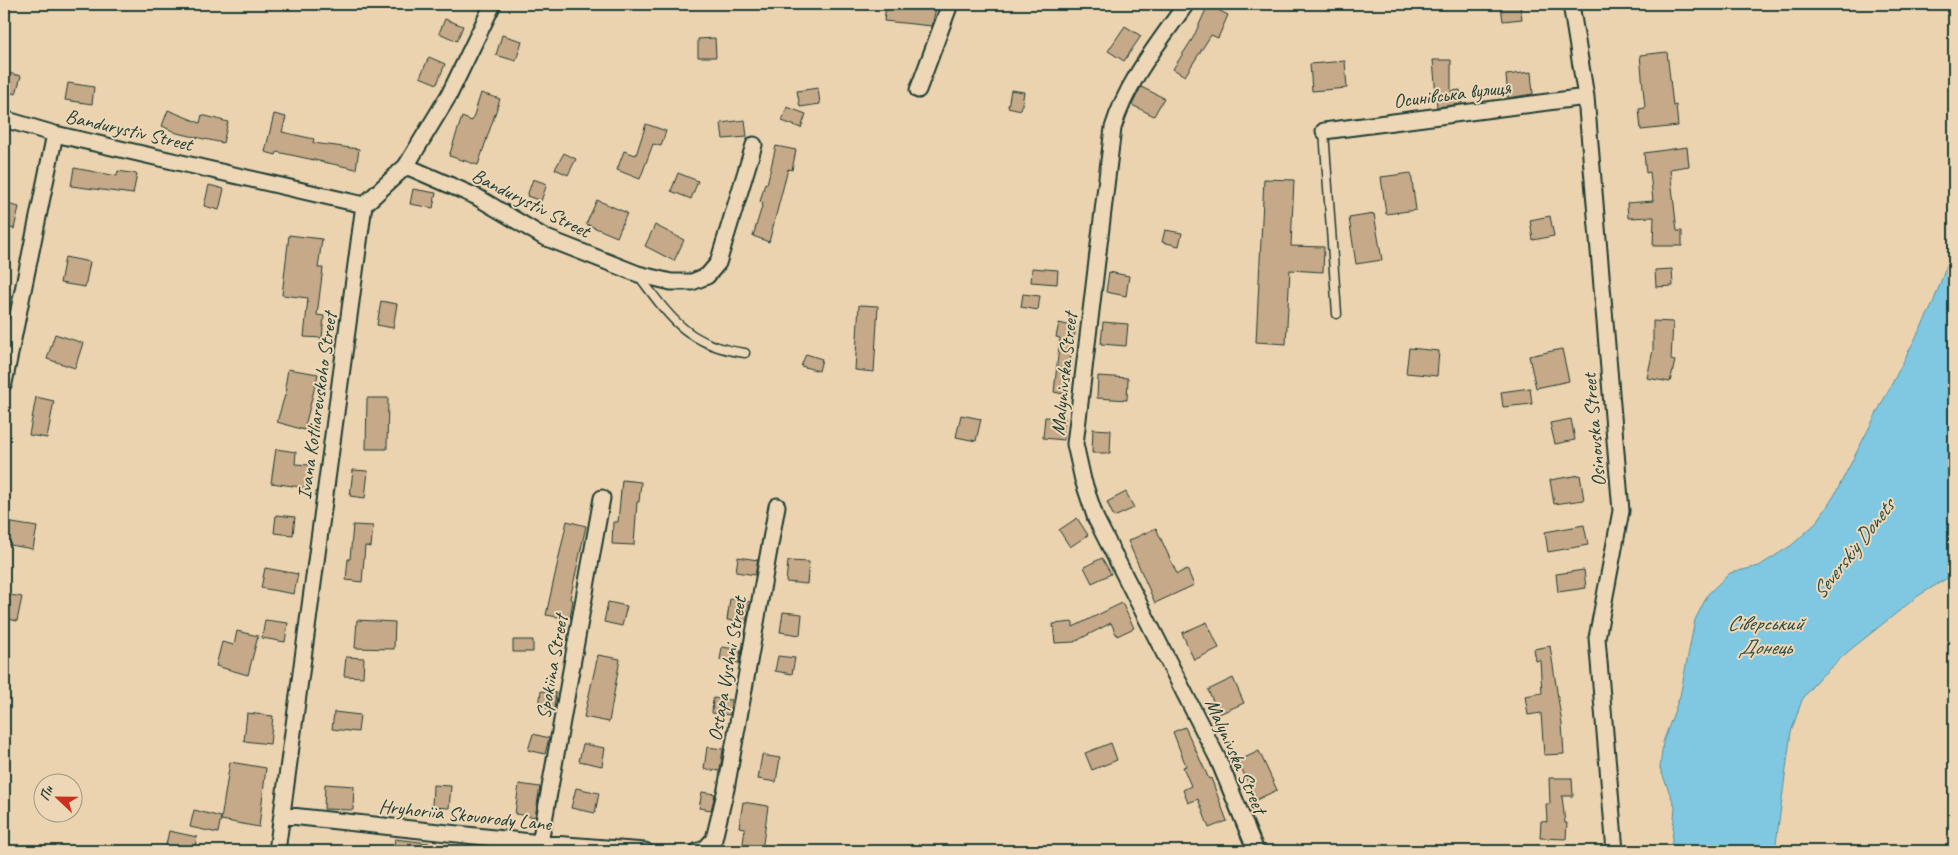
<svg xmlns="http://www.w3.org/2000/svg" width="1958" height="855" font-family="Caveat,sans-serif">
<rect width="100%" height="100%" fill="#ecd3b0"/>
<filter id="ink" filterUnits="userSpaceOnUse"><feTurbulence type="fractalNoise" baseFrequency=".02" numOctaves="2"/><feDisplacementMap in="SourceGraphic" scale="10" xChannelSelector="R" yChannelSelector="G"/><feConvolveMatrix kernelMatrix="1 2 1 2 8 2 1 2 1" color-interpolation-filters="sRGB"/></filter>
<g filter="url(#ink)">
<path fill="#80c8e1" stroke="#59909c" d="M1954,245V574L1918,596L1850,650L1816,681L1802,700L1791,732L1775,851H1671L1675,807L1660,768L1663,742L1680,696L1695,620L1708,594L1730,573L1759,566L1792,545L1817,522L1834,496L1932,306Z"/>
<path fill="#c5a988" stroke="#1f3d34" d="M914,4H937L932,26L884,21L886,5L914,7Z
M1208,5L1228,15L1218,38L1211,35L1185,76L1173,69L1193,38Z
M1520,5L1522,19L1503,21L1501,7Z
M445,19L463,26L457,41L439,33Z
M1125,26L1141,36L1124,61L1108,51Z
M502,35L522,41L516,61L496,55Z
M715,38L716,57H698V39Z
M1667,52L1673,106L1676,105L1678,126L1641,130L1639,109L1645,108L1640,55Z
M429,57L445,64L437,84L420,77Z
M1433,60H1451V91L1460,90L1462,104L1437,107Z
M1345,61L1347,88L1312,91L1310,64Z
M4,72L21,76L16,94L4,91Z
M1531,72L1533,94L1508,98L1506,75Z
M68,83L94,87L92,104L65,100Z
M1141,87L1164,98L1154,116L1132,105Z
M818,88L820,104L800,107L797,91Z
M1011,90L1024,92L1021,110L1008,107Z
M481,93L500,99L478,165L449,156L462,117L472,121Z
M787,107L806,114L801,128L782,121Z
M168,110L200,123L202,115L228,122L223,143L177,133L162,126Z
M274,114L286,117L282,132L314,139L313,143L359,149L356,169L277,152L276,155L265,152Z
M745,120L747,137L723,139L721,123Z
M646,124L666,131L661,146L653,144L640,179L617,170L624,151L636,155Z
M776,146L796,150L792,170L788,169L769,242L753,236L763,203L760,202L765,183L767,184Z
M1687,147L1689,166L1670,169L1677,231H1682V246H1653L1654,217L1628,218L1627,203L1653,201L1650,172L1646,173L1644,153Z
M564,153L576,159L568,175L555,169Z
M74,168L117,176L118,171L137,174L133,194L71,186Z
M678,173L698,181L691,199L671,191Z
M1411,173L1416,210L1386,214L1381,177Z
M533,179L547,184L541,201L527,196Z
M1264,179L1294,180L1291,246L1324,247L1323,272L1290,270L1286,344L1256,342Z
M209,185L224,189L219,210L204,206Z
M413,189L436,193L433,208L410,204Z
M597,200L627,213L617,237L586,224Z
M4,203L19,207L14,229L4,226Z
M1374,214L1382,260L1356,264L1349,218Z
M1550,216L1554,236L1533,240L1530,220Z
M655,225L684,240L674,261L645,246Z
M1165,230L1182,233L1179,246L1162,242Z
M289,235L322,239L318,268H323L317,315L324,316L322,338L304,337L308,298L282,295Z
M65,257L90,262L85,287L60,283Z
M1032,268L1058,270L1057,284L1031,282Z
M1672,269L1673,286L1656,287L1655,270Z
M1109,272L1129,276L1126,296L1106,292Z
M1023,294L1040,296L1038,310L1021,307Z
M381,301L397,304L393,328L377,325Z
M859,305L878,306L874,372L855,370Z
M1653,321L1673,322L1671,360L1675,361L1670,382L1647,378L1653,350Z
M1103,322L1128,324L1126,346L1101,344Z
M1059,323L1076,327L1070,361H1072L1069,379L1066,378L1063,394L1054,392L1060,338L1056,337Z
M55,334L83,343L75,368L47,359Z
M1409,348L1439,351L1437,376L1406,373Z
M1562,349L1569,381L1536,388L1529,356Z
M806,354L822,359L819,371L801,366Z
M288,369L318,374L304,430L277,422L287,388L285,387Z
M1098,376L1128,378L1127,400L1097,398Z
M1530,388L1532,404L1503,407L1501,392Z
M36,397L54,401L47,438L29,435Z
M367,398H388L387,449H366Z
M961,415L981,419L976,441L956,437Z
M1045,417L1065,418L1064,440L1043,438Z
M1571,419L1575,440L1555,444L1550,423Z
M1093,429L1111,430L1110,453H1092Z
M276,449L296,452L295,464L311,465L308,488L271,483Z
M353,470L368,471L365,498L350,496Z
M1580,475L1584,500L1554,504L1550,480Z
M622,480L641,482L639,502H637L634,545L612,544L613,522H618Z
M1126,492L1134,508L1114,517L1107,502Z
M276,515L295,517L293,535L274,533Z
M1077,518L1088,535L1070,547L1059,530Z
M567,521L586,526L570,599L573,600L570,619L546,615Z
M6,522L37,527L33,549L4,544Z
M353,525L373,526L371,547L365,546L362,582L346,580L348,559H350Z
M1584,525L1588,545L1548,552L1545,532Z
M1156,528L1177,574L1187,569L1194,585L1155,603L1128,541Z
M738,557L758,560L755,575L736,572Z
M1102,558L1111,574L1092,583L1084,567Z
M788,561L809,562L807,584L786,582Z
M265,568L298,574L294,594L261,588Z
M1584,570L1586,588L1558,592L1556,574Z
M4,594L22,597L17,621L4,618Z
M730,599L750,602L746,623L727,620Z
M608,602L627,606L622,626L604,622Z
M1122,603L1134,628L1117,636L1111,623L1074,642L1055,643L1053,624L1073,622V627Z
M783,612L802,614L800,635L780,632Z
M265,620L288,623L285,642L262,638Z
M357,620L395,622L394,649L355,648Z
M1207,622L1219,648L1194,660L1182,633Z
M237,631L258,636L248,675L216,666L222,642L234,645Z
M513,640H533V652H513Z
M1550,646L1562,724L1564,754L1544,755L1541,713L1528,715L1525,696L1542,693L1540,660L1536,661L1534,649Z
M722,647L741,650L739,663L720,660Z
M598,655L620,659L609,722L584,717Z
M778,656L795,658L792,674L775,671Z
M346,657L364,658L363,677L344,676Z
M1233,678L1244,703L1219,714L1208,690Z
M541,691L556,693L554,709L539,707Z
M713,698L731,700L730,715L712,713Z
M334,712L360,715L358,732L332,729Z
M247,713L273,716L270,744L244,741Z
M1185,727L1209,779L1211,778L1227,821L1209,828L1198,799L1188,803L1183,790L1191,786L1183,767L1186,766L1173,732Z
M533,734L549,738L545,754L528,750Z
M1111,743L1117,760L1092,770L1085,753Z
M583,744L605,748L602,766L579,761Z
M707,747L723,749L720,771L704,769Z
M1259,751L1277,790L1256,800L1238,761Z
M762,755L780,758L776,782L758,779Z
M230,762L266,768L259,827L221,820Z
M1549,778H1572L1573,796H1562L1565,823H1567L1566,839L1540,838L1541,821L1547,822L1546,804H1550Z
M325,784L354,786L353,810L324,809Z
M519,784L540,787L535,817L515,814Z
M433,785L451,786L449,808L432,807Z
M576,788L599,793L595,813L571,808Z
M702,792L715,794L711,810L699,808Z
M743,802L768,806L762,851H742L745,828L739,827Z
M194,810L221,817L218,833L190,827Z
M169,831L197,837L194,851L165,849Z
M395,839L429,843V851H393Z"/>
<g fill="none" stroke-linecap="round" stroke-linejoin="round">
<defs>
<path id="lane" d="M1324,131L1337,314
M639,276C671,319 689,346 745,353"/>
<path id="street" d="M1186,4C1158,44 1127,81 1113,128L1075,444L1083,480L1096,519L1218,759L1256,851
M1571,4L1586,97L1621,511L1597,638L1615,851
M918,90L950,4
M4,119L55,134L364,205
M1324,131L1586,97
M406,166L477,197L544,237L638,274L671,282H692L707,276L718,263L754,145
M4,383L55,134
M282,815L540,843L645,851
M540,843L602,498
M277,851L364,205L406,166L449,95L493,4
M698,851L704,850L714,839L726,789L777,506"/>
</defs>
<use href="#lane" stroke="#1f3d34" stroke-width="11"/>
<use href="#street" stroke="#1f3d34" stroke-width="19"/>
<use href="#lane" stroke="#edd7b6" stroke-width="8"/>
<use href="#street" stroke="#edd7b6" stroke-width="15"/>
</g>
</g>
<g text-anchor="middle" dominant-baseline="central" stroke-width="4" stroke-linejoin="round" paint-order="stroke">
<g font-size="20" fill="#1f3d34" stroke="#edd7b6">
<text transform="translate(1452 94) rotate(-7)">Осинівська вулиця</text>
<text transform="translate(129 130) rotate(13)">Bandurystiv Street</text>
<text transform="translate(531 203) rotate(27)">Bandurystiv Street</text>
<text transform="translate(1064 374) rotate(-84)">Malynivska Street</text>
<text transform="translate(317 406) rotate(-82)">Ivana Kotliarevskoho Street</text>
<text transform="translate(1594 430) rotate(-95)">Osinovska Street</text>
<text transform="translate(552 667) rotate(-80)">Spokiina Street</text>
<text transform="translate(727 669) rotate(-80)">Ostapa Vyshni Street</text>
<text transform="translate(1236 756) rotate(66)">Malynivska Street</text>
<text transform="translate(465 815) rotate(6)">Hryhoriia Skovorody Lane</text>
</g>
<g font-size="21" font-style="italic" fill="#294b45" stroke="#edd7b6">
<text transform="translate(1853 549) rotate(-52)">Severskiy Donets</text>
<text x="1765" y="623">Сіверський<tspan x="1765" dy="24">Донець</tspan></text>
</g>
</g>
<rect width="1958" height="855" fill="none" stroke="#edd7b6" stroke-width="20"/>
<rect x="10" y="10" width="1938" height="835" fill="none" stroke="#1f3d34" stroke-width="2" filter="url(#ink)"/>
<g transform="translate(58 798) rotate(292)"><circle r="24" fill="#edd7b6" stroke="#9b9982"/>
<path d="M0-4L9 19L0 12L-9 19Z" fill="#c8321e"/>
<text y="-8" font-size="14" font-weight="bold" text-anchor="middle" fill="#1f3d34">Пн</text>
</g>
</svg>
